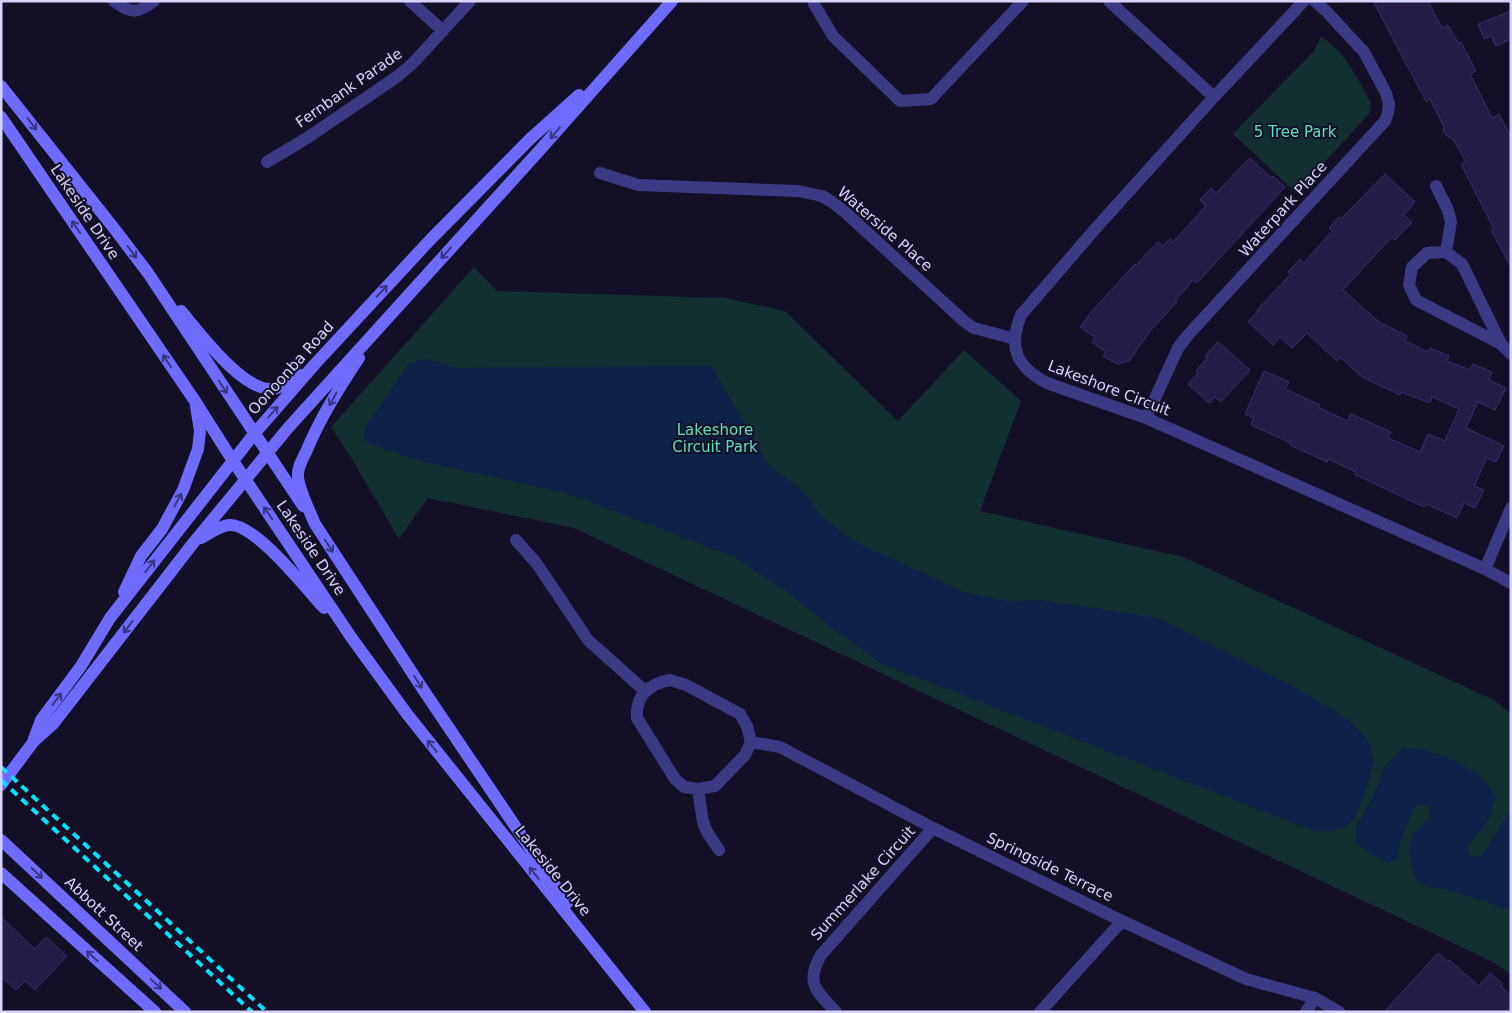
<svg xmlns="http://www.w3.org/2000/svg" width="1512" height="1013" font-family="'DejaVu Sans',sans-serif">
<rect width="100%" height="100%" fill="#130f26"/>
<path fill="#12302f" d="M1321,37C1346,51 1356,77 1370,101L1371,108L1369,114L1296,193L1233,134L1313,52Z
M474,267L497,291L725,298L785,311L898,421L964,350L1021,401L980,511L1183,557L1494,700L1511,714V974L1491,961L574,528L428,498L399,539L352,459L331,427Z"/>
<path fill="#0c2248" d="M427,359L457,368L711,366L769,465L804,492L820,515L844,534L867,548L889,557L960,591L1005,601L1041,600L1158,618L1294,687L1349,720L1365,736L1371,748L1374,762L1367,787L1357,814L1346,827L1333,831H1314L882,664L834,630L786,591L734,557L567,493L425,462L369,444L363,438L366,426L409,363Z
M1404,748L1423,749L1454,760L1477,773L1488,785L1496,797L1488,820L1468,847L1470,855L1478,858L1484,853L1511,809V910L1444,889L1428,887L1417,881C1411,865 1404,847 1416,831C1419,826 1426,822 1431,818L1429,806L1416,805L1399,843L1398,859L1388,863L1369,853L1356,843L1357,825L1374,794L1385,765Z"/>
<path fill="#241b47" stroke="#3b2d73" d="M1373,1H1428L1442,28L1448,25L1459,44L1461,42L1476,71L1470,74L1492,118L1499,114L1511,137V267L1491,230L1494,229L1461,164L1466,162L1453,139L1447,136L1443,132L1444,127L1430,99L1426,101Z
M1511,11V39L1495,46L1492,36L1484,39L1478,24Z
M1250,158L1271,178L1273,176L1285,187L1197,283L1193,280L1175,301L1177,302L1151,330L1129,361L1117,364L1103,356L1106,352L1092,342L1095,337L1080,327L1093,310L1135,264L1136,265L1158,242L1163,246L1170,239L1173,242L1206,206L1200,200L1211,188L1216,193Z
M1385,174L1415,202L1404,215L1412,222L1395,240L1392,237L1343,290L1379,322L1407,336L1405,341L1428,352L1430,348L1449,356L1447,361L1470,370L1473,364L1492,372L1489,380L1506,388L1495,410L1478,402L1466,428L1504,446L1496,462L1487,458L1474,486L1484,490L1475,508L1464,503L1457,518L1426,504L1424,507L1354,474L1356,472L1328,459L1327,462L1290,445L1291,443L1251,425L1254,418L1245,414L1264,371L1289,382L1285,389L1320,405L1319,408L1348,421L1351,414L1391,432L1388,438L1420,452L1428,434L1445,441L1459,409L1432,397L1430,403L1401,392L1400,395L1362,377L1340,357L1337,361L1307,333L1292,348L1280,337L1273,345L1248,322L1258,311L1257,310L1291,274L1288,272L1300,259L1304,263L1332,231L1329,228L1339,217L1341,219Z
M1218,342L1250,370L1221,402L1215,397L1209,403L1188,384L1198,373L1196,371L1207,358L1205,356Z
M1,917L35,949L46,937L67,956L35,990L25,981L16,990L1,977Z
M1438,953L1447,961L1449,960L1479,986L1490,973L1503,984L1501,986L1511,996V1012H1384Z"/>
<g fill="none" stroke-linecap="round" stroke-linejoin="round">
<path stroke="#3d3a85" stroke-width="12" d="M114,1C131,14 137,14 154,1
M410,1L443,31
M1109,1L1214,97
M1304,1L1214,97L1096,228L1021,315C1008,347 1016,367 1047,383L1146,418L1485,569L1511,583
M814,4L833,36L900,101L931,99L1023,1
M267,162L307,138L398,76L413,63L470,1
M600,173L638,185L798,191L822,196L832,202L846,213L965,322L974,328L1015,339
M1436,186L1448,210L1451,222L1446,252
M1501,344L1416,300L1409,285L1412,267L1427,253L1446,252L1462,264L1501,344L1511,354
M1146,418L1178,348L1188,335L1385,121L1388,113L1389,104L1386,93L1364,52L1326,11L1315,1
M516,540L537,564L588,640L645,691
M1485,569L1511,508
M670,680L686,685L740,714L747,726L751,742L745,755L715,786L698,789L684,787L675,779L637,718C635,695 649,684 670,680Z
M751,742L780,747L933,828L1122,921L1246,979L1315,998L1339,1012
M698,789L703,822L707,832L719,850
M836,1012C816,991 805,983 821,955L933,828
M1040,1012L1122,921
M1306,1012L1315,998"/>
<path stroke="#6f6bff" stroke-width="12" d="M1,86L113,227L148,273L303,506
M1,117L195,401L233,461L351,637L407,714L645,1012
M181,311C199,332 243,392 273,389C283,388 291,380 300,375
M359,358C339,388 320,418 306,452C302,460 297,468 298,477C299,490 310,512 315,524L424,691L567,903
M201,538C210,533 219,526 229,525C254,522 307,590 324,608
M124,592L141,556L162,529L183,490L198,449L200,431L196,406
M34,739L41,720L81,666L110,618L254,434L315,364L430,240L530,139L579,95
M1,785L34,741L53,724L194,542L288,428L539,151L672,1
M1,840L185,1012
M1,873L155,1012"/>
<path stroke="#00e5ff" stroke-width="4" stroke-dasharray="8 6" stroke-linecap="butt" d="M1,767L267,1012
M1,780L252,1012"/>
</g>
<defs><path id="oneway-shaft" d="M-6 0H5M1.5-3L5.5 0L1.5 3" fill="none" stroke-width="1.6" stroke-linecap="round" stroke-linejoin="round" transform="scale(1.25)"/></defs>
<g stroke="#38347d">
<use href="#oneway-shaft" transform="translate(32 124) rotate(52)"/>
<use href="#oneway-shaft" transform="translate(555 133) rotate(131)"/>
<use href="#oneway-shaft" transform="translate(76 227) rotate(-124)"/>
<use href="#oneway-shaft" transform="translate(132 252) rotate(53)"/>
<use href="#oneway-shaft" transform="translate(446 253) rotate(132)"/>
<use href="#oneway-shaft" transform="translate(382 291) rotate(-47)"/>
<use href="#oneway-shaft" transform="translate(167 361) rotate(-124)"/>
<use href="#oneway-shaft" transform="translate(223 387) rotate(57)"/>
<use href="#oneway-shaft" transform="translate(333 399) rotate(119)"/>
<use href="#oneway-shaft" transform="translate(273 412) rotate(-48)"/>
<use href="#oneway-shaft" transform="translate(178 500) rotate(-61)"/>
<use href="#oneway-shaft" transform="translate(268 513) rotate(-124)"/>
<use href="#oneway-shaft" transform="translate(329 546) rotate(57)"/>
<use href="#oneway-shaft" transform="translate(150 566) rotate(-52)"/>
<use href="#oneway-shaft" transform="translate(128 627) rotate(128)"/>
<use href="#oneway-shaft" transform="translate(418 682) rotate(57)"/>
<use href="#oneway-shaft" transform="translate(57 699) rotate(-53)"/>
<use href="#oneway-shaft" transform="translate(432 746) rotate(-129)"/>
<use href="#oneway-shaft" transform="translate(37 873) rotate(43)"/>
<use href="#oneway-shaft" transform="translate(534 873) rotate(-129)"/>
<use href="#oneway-shaft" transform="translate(92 956) rotate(-138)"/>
<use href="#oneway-shaft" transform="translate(156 984) rotate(43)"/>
</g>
<g text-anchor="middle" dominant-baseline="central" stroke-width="4" stroke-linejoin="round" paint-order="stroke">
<g font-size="15" fill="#d9d4ff" stroke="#130f26">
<text transform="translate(349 88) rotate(-35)">Fernbank Parade</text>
<text transform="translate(1283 209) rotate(-48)">Waterpark Place</text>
<text transform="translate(85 212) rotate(56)">Lakeside Drive</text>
<text transform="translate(885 229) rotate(41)">Waterside Place</text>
<text transform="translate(291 368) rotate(-48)">Oonoonba Road</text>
<text transform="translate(1109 388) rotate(21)">Lakeshore Circuit</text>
<text transform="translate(311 548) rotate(56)">Lakeside Drive</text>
<text transform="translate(1050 867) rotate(26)">Springside Terrace</text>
<text transform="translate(553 871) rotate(51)">Lakeside Drive</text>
<text transform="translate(863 883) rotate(-48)">Summerlake Circuit</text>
<text transform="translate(104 914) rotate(43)">Abbott Street</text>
</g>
<g font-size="15" fill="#5fe0c0" stroke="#130f26">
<text x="1295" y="132">5 Tree Park</text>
<text x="715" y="430">Lakeshore<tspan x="715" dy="17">Circuit Park</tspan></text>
</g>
</g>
<rect width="1512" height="1013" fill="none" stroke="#d9d4ff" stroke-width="5"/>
</svg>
